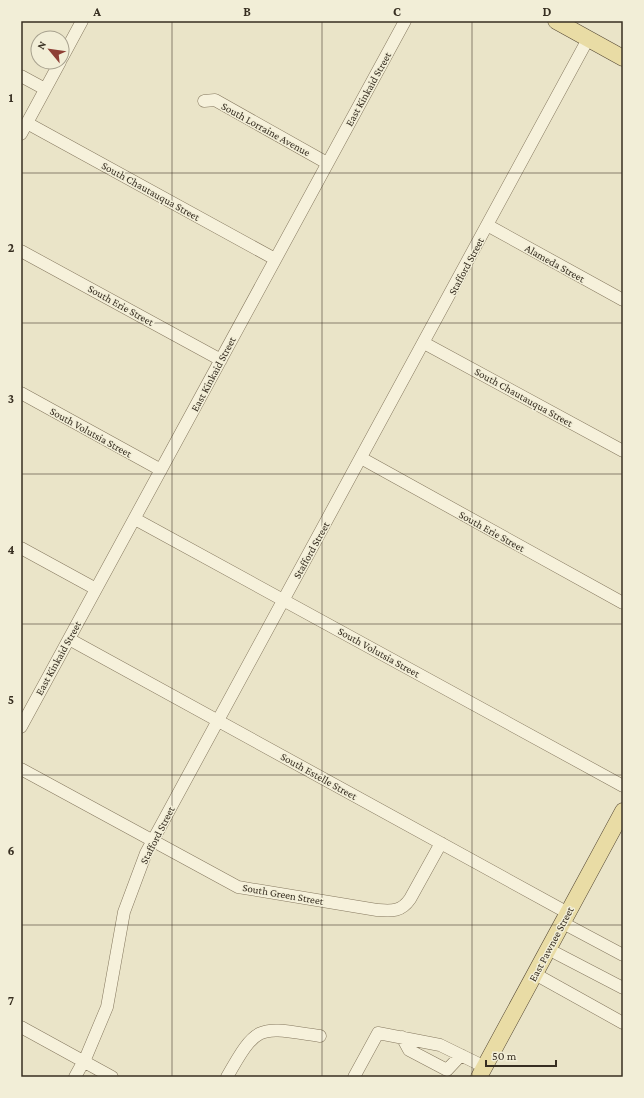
<svg xmlns="http://www.w3.org/2000/svg" width="644" height="1098" font-family="'Crimson Pro',serif">
<rect width="100%" height="100%" fill="#eae4c8"/>
<g fill="none" stroke-linecap="round" stroke-linejoin="round">
<defs>
<path id="minor" d="M62,58L82,21
M21,76L45,89
M204,101L215,100L327,163
M27,123L275,259
M21,134L60,62
M487,225L623,300
M21,251L221,360
M424,343L623,451
M21,393L161,470
M361,458L623,603
M135,519L623,786
M21,548L96,589
M69,639L568,913
M21,727L405,21
M21,769L238,887L377,910C392,911 401,912 410,899L441,843
M563,923L623,955
M548,949L623,988
M535,974L623,1023
M21,1027L112,1077
M402,1037L409,1050L447,1070L461,1055
M75,1077L86,1057L107,1007L124,912L146,853L588,39
M227,1077C258,1022 259,1027 320,1036
M354,1077L378,1033L440,1045L485,1067"/>
<path id="major" d="M556,21L623,58
M479,1077L623,811"/>
</defs>
<use href="#minor" stroke="#85785f" stroke-width="13"/>
<use href="#major" stroke="#534633" stroke-width="17"/>
<use href="#minor" stroke="#f6f1db" stroke-width="12"/>
<use href="#major" stroke="#e9dca5" stroke-width="16"/>
</g>
<path fill="none" stroke="#372e21" stroke-width="1" stroke-opacity="0.55" d="M172,21V1077M322,21V1077M472,21V1077M21,173H623M21,323H623M21,474H623M21,624H623M21,775H623M21,925H623"/>
<g text-anchor="middle" dominant-baseline="central" stroke-width="3" stroke-linejoin="round" paint-order="stroke">
<g font-size="11" fill="#372e21" stroke="#f2eed7">
<text transform="translate(368 89) rotate(-61)">East Kinkaid Street</text>
<text transform="translate(266 129) rotate(29)">South Lorraine Avenue</text>
<text transform="translate(151 191) rotate(29)">South Chautauqua Street</text>
<text transform="translate(555 263) rotate(29)">Alameda Street</text>
<text transform="translate(466 266) rotate(-62)">Stafford Street</text>
<text transform="translate(121 305) rotate(29)">South Erie Street</text>
<text transform="translate(213 374) rotate(-62)">East Kinkaid Street</text>
<text transform="translate(524 397) rotate(29)">South Chautauqua Street</text>
<text transform="translate(91 432) rotate(29)">South Volutsia Street</text>
<text transform="translate(492 531) rotate(29)">South Erie Street</text>
<text transform="translate(311 550) rotate(-61)">Stafford Street</text>
<text transform="translate(379 652) rotate(29)">South Volutsia Street</text>
<text transform="translate(58 658) rotate(-61)">East Kinkaid Street</text>
<text transform="translate(319 776) rotate(29)">South Estelle Street</text>
<text transform="translate(157 835) rotate(-63)">Stafford Street</text>
<text transform="translate(283 894) rotate(10)">South Green Street</text>
<text transform="translate(551 944) rotate(-62)">East Pawnee Street</text>
</g>
</g>
<rect width="644" height="1098" fill="none" stroke="#f2eed7" stroke-width="44"/>
<g transform="translate(50 50) rotate(299)"><circle r="19" fill="#f2eed7" stroke="#a7a18e"/>
<path d="M0-3L7 15L0 10L-7 15Z" fill="#8e3f35"/>
<text y="-6" font-size="11" font-weight="bold" text-anchor="middle" fill="#372e21">N</text>
</g>
<path d="M486 1060v6h70v-6" fill="none" stroke="#372e21" stroke-width="2"/>
<text x="492" y="1060" font-size="12" fill="#372e21" stroke="#f2eed7" stroke-width="3" paint-order="stroke">50 m</text>
<rect x="22" y="22" width="600" height="1054" fill="none" stroke="#372e21" stroke-width="1.5"/>
<g font-size="13" text-anchor="middle" font-weight="bold" fill="#372e21">
<text x="97" y="16">A</text>
<text x="247" y="16">B</text>
<text x="397" y="16">C</text>
<text x="547" y="16">D</text>
<text x="11" y="102">1</text>
<text x="11" y="252">2</text>
<text x="11" y="403">3</text>
<text x="11" y="554">4</text>
<text x="11" y="704">5</text>
<text x="11" y="855">6</text>
<text x="11" y="1005">7</text>
</g>
</svg>
